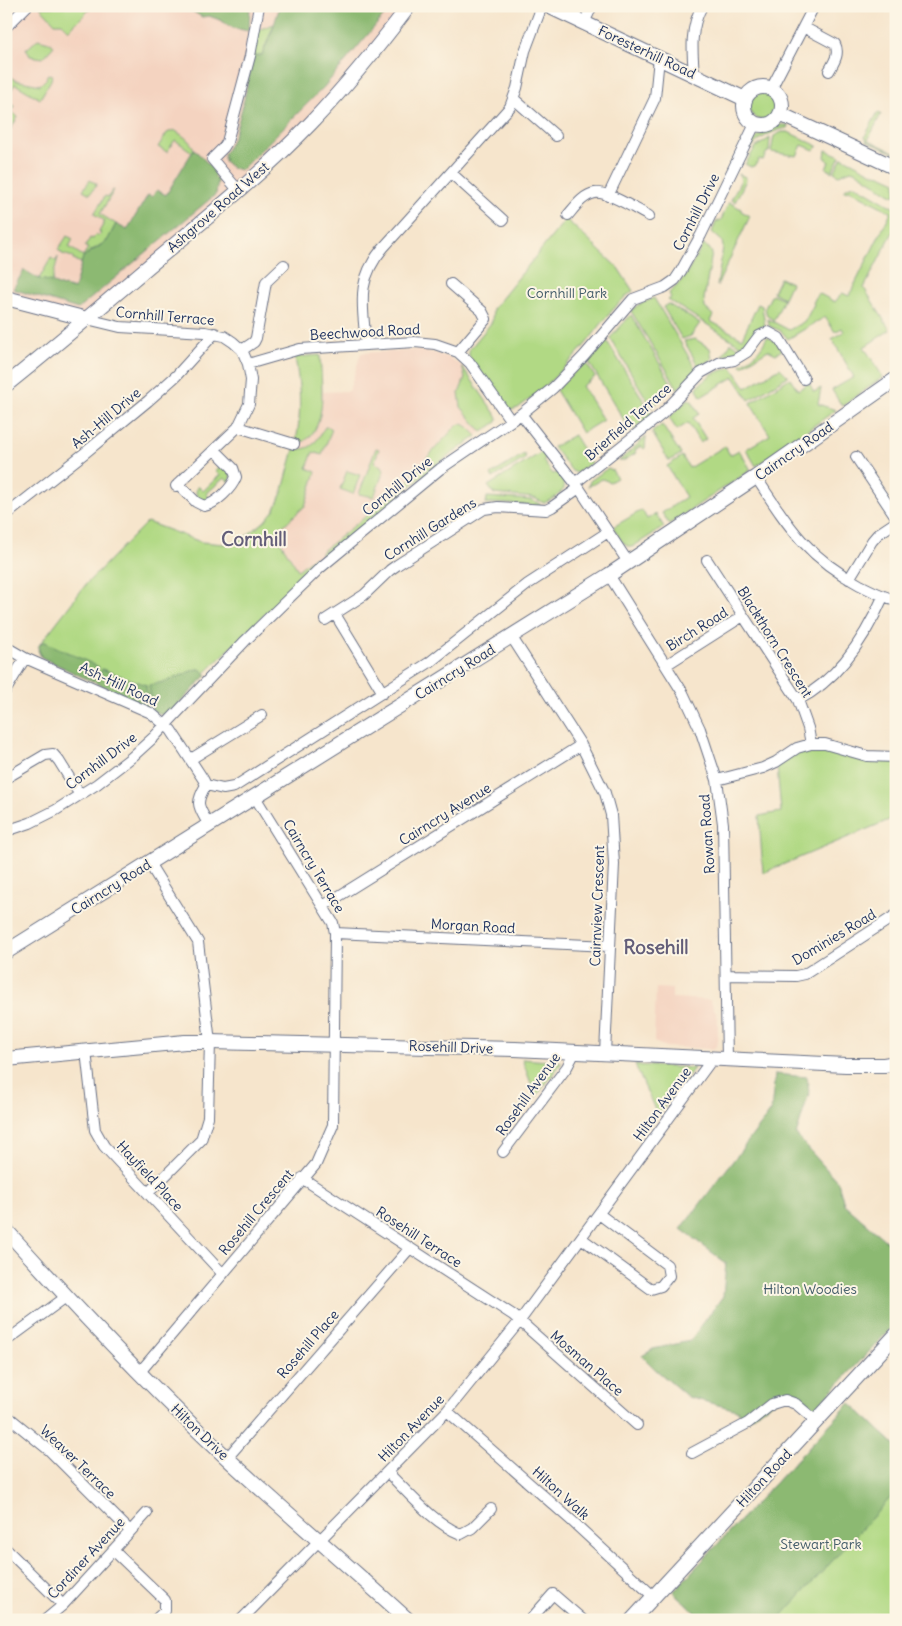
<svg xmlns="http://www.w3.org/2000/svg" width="902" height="1626" font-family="Delius,sans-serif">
<rect width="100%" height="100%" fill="#fcf5e5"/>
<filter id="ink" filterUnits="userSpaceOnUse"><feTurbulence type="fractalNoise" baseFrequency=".02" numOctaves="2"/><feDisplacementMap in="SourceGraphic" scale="10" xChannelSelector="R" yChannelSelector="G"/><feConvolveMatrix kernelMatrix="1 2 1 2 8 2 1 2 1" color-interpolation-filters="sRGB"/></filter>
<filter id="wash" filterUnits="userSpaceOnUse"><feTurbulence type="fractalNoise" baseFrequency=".0096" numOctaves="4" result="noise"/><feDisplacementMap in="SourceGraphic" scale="20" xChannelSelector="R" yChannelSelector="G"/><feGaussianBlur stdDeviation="1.12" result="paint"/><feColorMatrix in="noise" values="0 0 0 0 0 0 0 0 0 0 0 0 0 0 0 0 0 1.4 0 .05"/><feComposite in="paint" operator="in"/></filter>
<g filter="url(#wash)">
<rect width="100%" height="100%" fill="#f6e5cc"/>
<path fill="#f4d3c0" d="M6,6H410L316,117L87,319L6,295Z
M416,350L427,351L448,357L462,366L497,415L498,420L440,462L316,564L298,581L258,527L270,517L279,500L288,475L296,441L300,401V386L295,357L320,355L323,392L349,391L361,353Z
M656,988L672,989V998L710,1000L718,1018V1043L714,1049L666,1047L654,1042Z"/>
<path fill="#b1d984" stroke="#668471" d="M93,6L69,30L62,23H55L40,7Z
M274,24L262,55L253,56L258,30Z
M38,39L49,42L54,46L43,58L30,56L26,48H28Z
M7,72L15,80L40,85L47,78L46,77L48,74L52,75L51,80L40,99L15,84L6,97Z
M749 106a14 14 0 1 1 28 0a14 14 0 1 1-28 0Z
M6,100L15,106L11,112L18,117L8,133Z
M878,112L881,114L868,140L896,153V154L867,141L865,136Z
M778,125H788L787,128C774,130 759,138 751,148L749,147L758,136Z
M174,130C182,135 190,140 194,149L192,152L175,140L167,152L158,147L167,133Z
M782,132H788L818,146L814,150L802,145L797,156L771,152L774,136Z
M770,138L769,152H767L763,160L759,159L756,165L751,167L745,164L756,147Z
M826,150L840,156L832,172L826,168L829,162L825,157Z
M842,157L875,174L881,175L896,182V196L890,194L857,172L851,170L839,175L834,172Z
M739,174L745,177L746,180L735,202L731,200L741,180Z
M90,180L97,184L90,194L83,190Z
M855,185L896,209V226L864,288L890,330L864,347L883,377L842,406L832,390L854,377L832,339L844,332L842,328L835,332L825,317L788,339L781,331L769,326L768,319L789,330L805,321L814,304L813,303L818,293L835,302L842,293L849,296L891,212L850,190L845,191V189L850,186Z
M113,190H114L100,214L116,224L107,241L89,252L82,263L73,260V257L62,254V253L58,250L67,236L73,239L69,247L83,256L88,248L85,247L90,238L93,239L96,234L99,236L101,233L99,232L105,221L94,214L105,196L108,197Z
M729,202L741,209V211L750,216L717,286L723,247L722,241L712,232L716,222L721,220Z
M566,219L618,268L633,291C615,303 599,328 585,345C565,368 543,390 518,408L511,410L506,406L469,356V350L492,322L493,309Z
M703,245L709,248L712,253L704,299L705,308L713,315L710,321L742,338L758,304L762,306L765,326L759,327L743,347L668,300L671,298L669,293C685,280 693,263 703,245Z
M58,257L52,282L39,279L51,258L56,261Z
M780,278L791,283L784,298L773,292Z
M772,294L784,299L774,320L767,316L765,308Z
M654,298L696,369L678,389L631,311L638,305Z
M668,304L700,323L691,336L682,339L663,307Z
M631,315L673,386L652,408L610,338Z
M767,337L776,341L782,350L776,354L768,350L742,366L741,364C754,357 761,350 767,337Z
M605,338L652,414L633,430H630L587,359Z
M695,339L710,348L712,359L699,367L684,341Z
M731,343L742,349L722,356Z
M320,355C321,381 329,427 303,442L296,441C302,412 300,386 295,357Z
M585,361L595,377L582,386L603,420L582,433L556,390Z
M462,366L498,418L497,422L482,432L461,407L459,393L465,378Z
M732,367L746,388L780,368L788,376L749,400L734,377L701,397L697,389L698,386L712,374Z
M790,378L798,390L809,383L814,392L821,388L818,404L836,410L756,466L746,449L770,435L750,403Z
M688,399L692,401L699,414L693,418L706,439L700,443L688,423L677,430L669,418Z
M463,424L468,427L477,436L440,462L322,559L321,552L405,485L423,462L457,425Z
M662,425L681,454L669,461L652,432Z
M325,427H329L332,429L322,455L313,452L307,468L316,472L305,506L275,533L298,570L315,556L316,564L205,673L207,675L165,716L141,703L41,657L38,650L40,644L87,583L147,522L201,542L224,544L241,540L264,522L275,509L283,490L294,449C313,450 315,443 325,427Z
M574,435L591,463L577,473L572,471L553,447Z
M646,437L645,448L644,449L641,446L635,450L636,453L623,461H619Z
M725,446L730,455L739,450L751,470L669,524L662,513L686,497L667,466L682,456L689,468Z
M376,448L379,449L374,463L382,466L384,470L374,497L359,494Z
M542,452L546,457L543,461L553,474L558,472L564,482V489L556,497L544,503L534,498L494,494L488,486Z
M524,454L526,458L493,478L491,475Z
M223,467C231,471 232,474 229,482L224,478L206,494L211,499C201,502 192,498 198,486L203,491L220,475L215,470Z
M608,468L612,470L617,478L610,482L602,479L588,487L590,481Z
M347,471L360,475L353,494L340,489Z
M487,497L532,500L543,506L490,503L486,504Z
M642,510L647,519L656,514L664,527L632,547C622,547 618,534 613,527Z
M811,748L825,749L896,762V817L763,873L759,816L781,812L777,766L797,753Z
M522,1059L562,1062L536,1097Z
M635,1065L694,1068L658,1116Z
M850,1403L896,1446V1620H704L673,1592Z"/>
<path fill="#8cb972" stroke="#547468" d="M184,6H250L249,31L233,28L220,20L209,16L202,17Z
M280,6H392L323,88L241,170L232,168L224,161V153C239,136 248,80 253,56L262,55L272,31Z
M194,149L217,173L214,176L218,180L216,194L78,309L13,289L24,270L39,279L49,281L63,287L64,286L74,289L83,257L107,241L116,224L127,230L148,195L152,197L157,190L166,195Z
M43,641L99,667L93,682L41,657L38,647Z
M102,669L146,685L149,707L96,683Z
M196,669H200L207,675L169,714L165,716L152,710L149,685L168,681Z
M775,1074L807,1077L809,1093L796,1135L838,1182L844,1204L896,1250V1323L816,1408L795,1396H783L745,1421L737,1410L688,1397L655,1369L642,1356L653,1349L690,1341L723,1296L726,1263L681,1229L771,1111Z
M850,1403L896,1446V1495L892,1496L778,1620H704L673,1592Z"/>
</g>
<g filter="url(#ink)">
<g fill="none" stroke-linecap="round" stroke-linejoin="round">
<defs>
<path id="street" d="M584,23L592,6
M6,27L27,6
M803,27L835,44C840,54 834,62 829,71
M694,74C692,50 690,28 702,6
M771,89L814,6
M514,99L556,136
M451,173L503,220
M238,190L212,159L224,147L227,142L250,56L259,6
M608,196L655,98L659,58
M568,215C575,207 583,195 595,193C608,191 637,210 649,216
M451,284L482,311L486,319L458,352
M87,319L120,327L205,332L224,336L233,342L242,350L248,364L251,380L249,404L238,427L176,486
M366,345C363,306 355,281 383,248L510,107L517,88L525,51L542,6
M242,350L254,342L256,338L266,282L284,265
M248,364L300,349L415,342L435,344L458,352L470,363L511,421
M521,414L579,488L628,562
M238,427L294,444
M856,457L896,517
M756,477C788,526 807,557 860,585C872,591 883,597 896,600
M575,483L662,414L701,373L719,363L734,360L747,352L759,336L768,332L779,338L804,379
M178,484L196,502L204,506C216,504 232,488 236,477L233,468L215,450
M6,515L86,452L148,401L176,376L215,333
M707,560L798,700L808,728L811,744
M609,575L683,693L700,729L717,780L723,824L727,1059
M849,579L872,541L878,534L896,522
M335,614L383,693
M325,620L364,595L390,570L397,565L484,509L498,507L546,510L552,507L579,488
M511,636L581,745L605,793L611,815L614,864L605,1053
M6,647L25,658L151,713L171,730L203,779L206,785C194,805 199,807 209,825
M666,665L743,616
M6,690L25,658
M798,700C839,679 865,638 883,597
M191,759L262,715
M6,778L45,755L53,754L59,761L80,795
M717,780L763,768L776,762L797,748L811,744H825L867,756L896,757
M206,785L223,789L234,787L430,662L528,584L608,532
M6,831L30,823L56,810L97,784L132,757L154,737L245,641L320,568L440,469L521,414L553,388L584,356L633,299L665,287L675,280L681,271L701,235L755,124
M323,906L581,745
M335,933L609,946
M726,975L796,976L805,974L896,915
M86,1051L95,1130L104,1146L223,1274
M503,1152L567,1067L575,1052
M302,1178L513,1315L637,1425
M148,1193L201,1140L208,1117L210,1042L198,942L149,863
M581,1238L651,1289L661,1286L669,1276L667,1265L599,1214
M6,1341L66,1297
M139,1373L316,1164L333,1125L335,933L333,923L255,797
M447,1411L572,1521L654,1597
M6,1415L49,1450L130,1531
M692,1453L748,1423L772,1404L785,1400L796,1404L816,1421
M227,1458L410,1248
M387,1472C408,1492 434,1524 461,1534L472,1528L491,1509
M6,1549L63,1605
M113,1550L165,1600V1611L155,1620
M45,1620L63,1605L147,1513
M241,1620L447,1411L519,1322L713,1058
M530,1620L553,1594L583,1620"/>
<path id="secondary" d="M548,6L745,99
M744 106a19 19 0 1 1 38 0a19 19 0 1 1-38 0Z
M780,114L896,168
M6,298L87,319
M6,385C55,346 102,306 149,266C204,220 261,175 311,123C346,86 378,47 409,6
M6,952L609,575L756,477L896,379
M6,1059L185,1042H210L515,1049L846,1065H884L896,1063
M6,1230C77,1309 149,1386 227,1458C286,1513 348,1565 408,1620
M632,1620L896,1335"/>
</defs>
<use href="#street" stroke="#686f84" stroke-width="12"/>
<use href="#secondary" stroke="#686f84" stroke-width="16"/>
<use href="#street" stroke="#fff" stroke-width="10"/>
<use href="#secondary" stroke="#fff" stroke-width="14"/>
</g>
</g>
<g text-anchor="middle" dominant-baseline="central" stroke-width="4" stroke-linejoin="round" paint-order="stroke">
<g font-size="14" fill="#1b2f5e" stroke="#fcf5e5">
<text transform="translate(647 52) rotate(25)">Foresterhill Road</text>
<text transform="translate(218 207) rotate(-41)">Ashgrove Road West</text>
<text transform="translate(696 212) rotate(-63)">Cornhill Drive</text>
<text transform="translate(165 316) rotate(5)">Cornhill Terrace</text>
<text transform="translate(365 332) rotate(-3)">Beechwood Road</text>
<text transform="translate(106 418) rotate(-40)">Ash-Hill Drive</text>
<text transform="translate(628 422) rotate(-41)">Brierfield Terrace</text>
<text transform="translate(794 451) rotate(-35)">Cairncry Road</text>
<text transform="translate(397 486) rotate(-39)">Cornhill Drive</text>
<text transform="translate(430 529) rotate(-32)">Cornhill Gardens</text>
<text transform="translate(697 629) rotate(-32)">Birch Road</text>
<text transform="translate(775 642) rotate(58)">Blackthorn Crescent</text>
<text transform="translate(455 672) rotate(-32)">Cairncry Road</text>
<text transform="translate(119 684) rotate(25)">Ash-Hill Road</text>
<text transform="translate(101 761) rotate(-37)">Cornhill Drive</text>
<text transform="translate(445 814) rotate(-32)">Cairncry Avenue</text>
<text transform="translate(707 834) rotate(-94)">Rowan Road</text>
<text transform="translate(314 866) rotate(59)">Cairncry Terrace</text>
<text transform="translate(111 887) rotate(-32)">Cairncry Road</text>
<text transform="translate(597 906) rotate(-88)">Cairnview Crescent</text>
<text transform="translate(473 926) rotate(3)">Morgan Road</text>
<text transform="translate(834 937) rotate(-31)">Dominies Road</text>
<text transform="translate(451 1047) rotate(2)">Rosehill Drive</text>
<text transform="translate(528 1094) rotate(-54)">Rosehill Avenue</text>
<text transform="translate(662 1104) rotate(-54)">Hilton Avenue</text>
<text transform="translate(150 1176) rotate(47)">Hayfield Place</text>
<text transform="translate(256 1212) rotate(-50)">Rosehill Crescent</text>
<text transform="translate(419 1237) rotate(33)">Rosehill Terrace</text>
<text transform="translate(308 1344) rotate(-49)">Rosehill Place</text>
<text transform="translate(587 1363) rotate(41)">Mosman Place</text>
<text transform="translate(411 1428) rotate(-46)">Hilton Avenue</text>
<text transform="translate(200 1432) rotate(44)">Hilton Drive</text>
<text transform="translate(78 1462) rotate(44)">Weaver Terrace</text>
<text transform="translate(764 1478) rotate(-47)">Hilton Road</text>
<text transform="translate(561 1493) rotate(42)">Hilton Walk</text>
<text transform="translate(86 1558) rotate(-47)">Cordiner Avenue</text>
</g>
<g font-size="14" fill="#405a68" stroke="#fcf5e5">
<text x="567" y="293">Cornhill Park</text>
<text x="810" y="1289">Hilton Woodies</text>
<text x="821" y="1544">Stewart Park</text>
</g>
<g font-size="19" font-weight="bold" fill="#635e79" stroke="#fcf5e5">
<text x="254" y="539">Cornhill</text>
<text x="656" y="947">Rosehill</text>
</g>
</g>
<rect width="902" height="1626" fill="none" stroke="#fcf5e5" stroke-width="25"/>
</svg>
